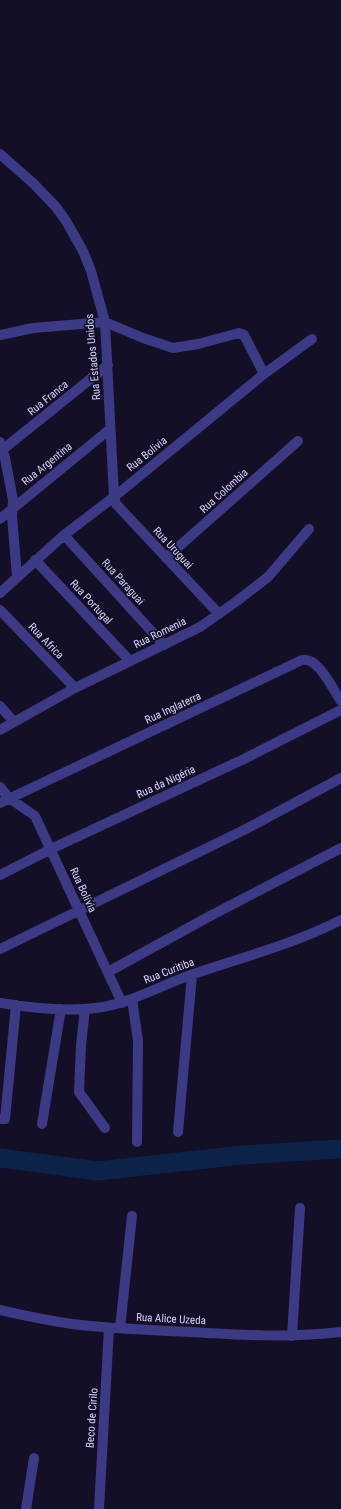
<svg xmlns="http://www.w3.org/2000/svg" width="341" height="1509" font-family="'Roboto Condensed',sans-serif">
<rect width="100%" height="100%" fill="#130f26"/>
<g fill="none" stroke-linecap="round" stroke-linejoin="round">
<path stroke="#0c2248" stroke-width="19" d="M0,1158L98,1171L242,1155L341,1149"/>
<path stroke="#3d3a85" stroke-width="10" d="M0,154L33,183L56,207L66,221L83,251L91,271L105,322L114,497L116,504L219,614
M0,335L33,328L105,322L143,338L173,348L198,344L239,333L244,335L264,374
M0,442L5,458L13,500L12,516L17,577
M2,450L108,365
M0,519L110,429
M64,535L164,645
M166,558L298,441
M35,560L130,661
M0,593L64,535L114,497L264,374L312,339
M0,610L75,688
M0,706L14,722
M0,730L75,688L200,627L237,601L268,577L309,529
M0,787L9,798L35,816L122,1003
M0,803L302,660C318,656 333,690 341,701
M0,875L51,849L244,759L341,710
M0,949L246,829L341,778
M108,972L210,916L341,848
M132,999L138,1041L137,1142
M0,1003C31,1008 65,1012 96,1008C129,1004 157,987 188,976C239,958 292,945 341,920
M85,1009L81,1045L79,1092L105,1128
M0,1119H5L16,1005
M42,1124L61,1009
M178,1132L192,975
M0,1310C27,1316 53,1322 81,1325C117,1329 153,1330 190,1332C240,1335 290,1338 341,1332
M120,1328L132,1216
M292,1336L300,1208
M26,1509L34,1458
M99,1509L109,1328"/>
</g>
<g text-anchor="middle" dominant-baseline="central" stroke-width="3.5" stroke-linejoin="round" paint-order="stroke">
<g font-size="11" fill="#d9d4ff" stroke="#130f26">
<text transform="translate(93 357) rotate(-95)">Rua Estados Unidos</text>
<text transform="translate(48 398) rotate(-39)">Rua Franca</text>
<text transform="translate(147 454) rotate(-39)">Rua Bolivia</text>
<text transform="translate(47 464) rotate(-39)">Rua Argentina</text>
<text transform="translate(224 491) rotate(-42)">Rua Colombia</text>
<text transform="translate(173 548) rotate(47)">Rua Uruguai</text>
<text transform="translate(123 582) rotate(48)">Rua Paraguai</text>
<text transform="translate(91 602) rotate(47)">Rua Portugal</text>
<text transform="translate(160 633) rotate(-26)">Rua Romenia</text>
<text transform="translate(46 641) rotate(46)">Rua Africa</text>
<text transform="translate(173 708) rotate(-25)">Rua Inglaterra</text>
<text transform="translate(166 782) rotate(-25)">Rua da Nigéria</text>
<text transform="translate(83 890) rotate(65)">Rua Bolívia</text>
<text transform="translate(169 971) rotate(-21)">Rua Curitiba</text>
<text transform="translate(171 1319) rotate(3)">Rua Alice Uzeda</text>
<text transform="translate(92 1418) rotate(-86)">Beco de Cirilo</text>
</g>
</g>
</svg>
